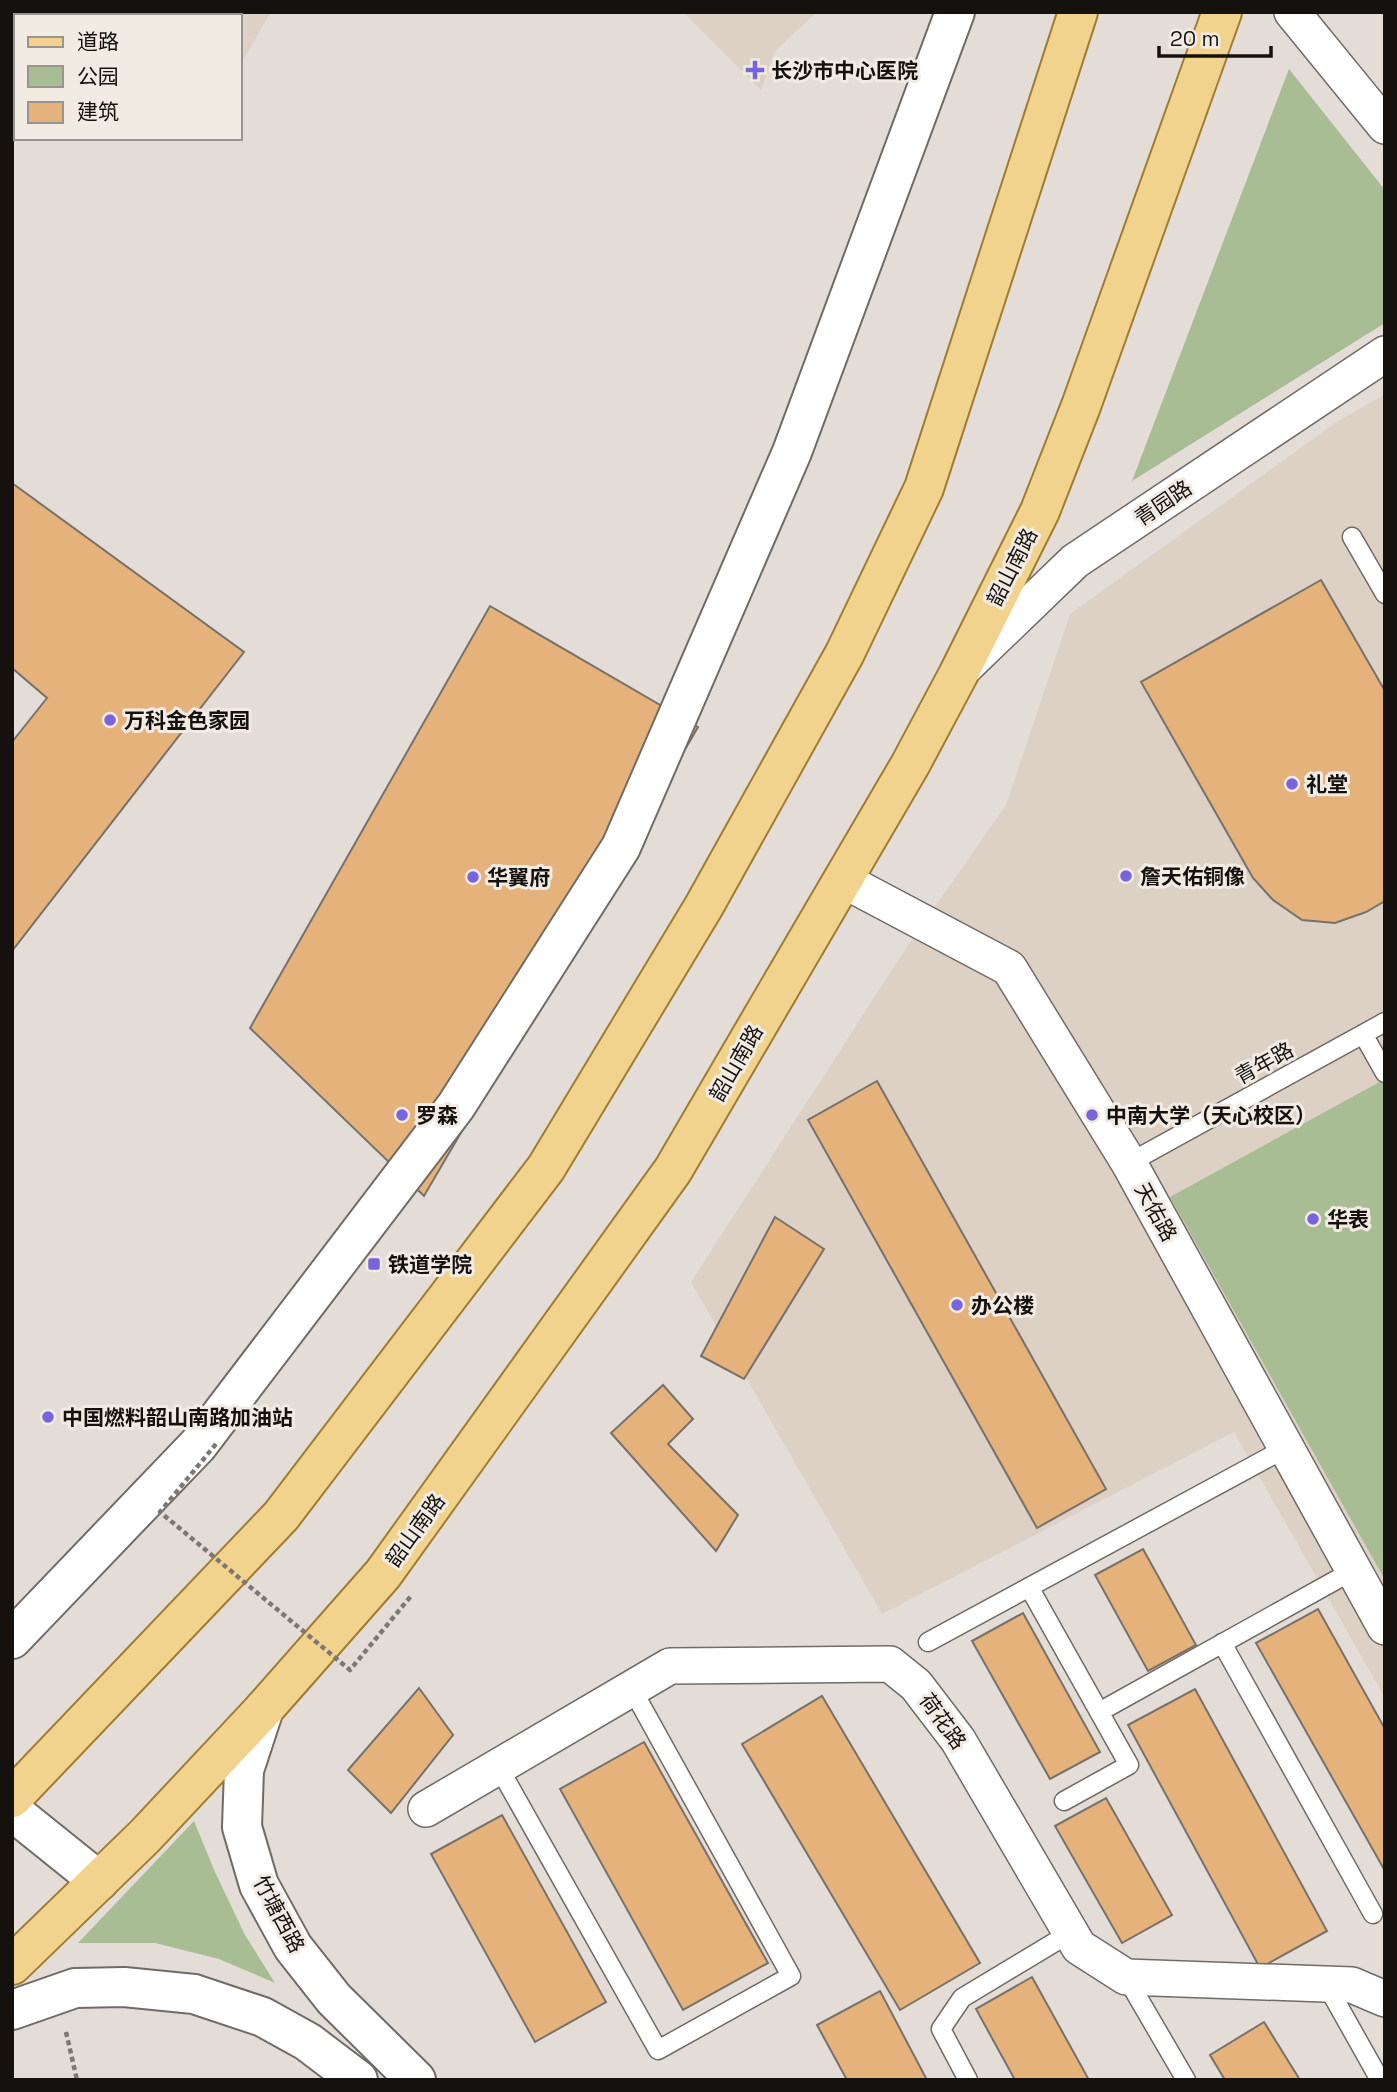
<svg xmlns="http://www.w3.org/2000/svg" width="1397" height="2092" font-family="'Space Grotesk','Noto Sans SC',sans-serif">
<rect width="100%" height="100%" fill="#e4ddd7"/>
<path fill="#ddd1c5" d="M12,12H271L240,65V16H16V90H12Z
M683,12H817L775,51L761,90Z
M1385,394V1698L1234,1432L882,1614L691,1282L906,948L1006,805L1070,614L1338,421Z"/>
<path fill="#a8bd94" d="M1289,69L1385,190V323L1132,481Z
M1385,1079V1580L1170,1197Z
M194,1821L215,1872L245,1935L275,1983L219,1959L155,1943H78Z"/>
<path fill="#e4b27a" stroke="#77716b" stroke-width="2" d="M28,12H58L47,16H30Z
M12,483L244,652L12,951V742L47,698L12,668Z
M1321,580L1385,691V901L1366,912L1335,923L1302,920L1273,900L1253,878L1141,682Z
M490,606L698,727L424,1196L250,1028Z
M877,1081L1106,1489L1037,1528L808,1120Z
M775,1217L824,1249L744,1379L701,1356Z
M663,1385L693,1419L668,1444L738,1515L716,1551L611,1433Z
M1143,1549L1196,1645L1148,1671L1095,1575Z
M1318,1609L1385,1729V1871L1256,1643Z
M1023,1613L1100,1752L1050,1779L972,1641Z
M419,1688L453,1735L391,1813L348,1770Z
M1195,1689L1327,1931L1260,1968L1128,1725Z
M822,1696L980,1963L900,2010L742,1744Z
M644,1742L768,1963L683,2010L560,1789Z
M1106,1798L1172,1915L1122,1943L1055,1826Z
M502,1815L606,2002L535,2042L431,1854Z
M1032,1977L1089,2080H1015L976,2009Z
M880,1991L927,2080H847L817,2025Z
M1264,2022L1300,2080H1225L1210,2055Z"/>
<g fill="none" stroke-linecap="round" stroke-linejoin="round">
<defs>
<path id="service" d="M1352,537L1385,594
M1363,1034L1385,1073
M1129,1163L1385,1022
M1029,1587L1129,1765L1064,1801
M928,1642L1286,1448
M1222,1643L1373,1914
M1099,1712L1354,1570
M507,1782L658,2050L791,1976L632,1689
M1126,1977L1186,2080
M1326,1984L1380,2080
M968,2080L941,2029L962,1998L1070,1933"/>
<path id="minor" d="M1292,12L1385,126
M966,666L1075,561L1385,354
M843,880L1009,968L1129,1163L1385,1627
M426,1809L670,1666L890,1664L916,1685L958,1740L1079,1947L1126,1977L1352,1985L1385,1999"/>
<path id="tertiary" d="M12,1639L198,1445L456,1106L621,847L792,452L955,12"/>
<path id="secondary" d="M264,1709L244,1770L242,1827L259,1885L293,1947L334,1999L416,2080
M12,1811L99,1881
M12,2010L75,1988L124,1987L194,1994L263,2017L308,2042L358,2080"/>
<path id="primary" d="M12,1798L281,1516L546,1168L704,906L845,653L924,488L1078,12
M12,1965L145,1836L264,1709L383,1574L673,1170L910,765L959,673L1040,511L1081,406L1222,12"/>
</defs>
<use href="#service" stroke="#716b66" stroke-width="21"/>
<use href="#minor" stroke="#716b66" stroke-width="38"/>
<use href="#tertiary" stroke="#716b66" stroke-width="42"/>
<use href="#secondary" stroke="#716b66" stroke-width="42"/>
<use href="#primary" stroke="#9f7c30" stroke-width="42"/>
<path stroke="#7d7874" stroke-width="4.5" stroke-dasharray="5 3.5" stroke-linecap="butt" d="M66,2032L77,2080"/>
<use href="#service" stroke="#fff" stroke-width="18"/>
<use href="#minor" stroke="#fff" stroke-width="35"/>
<use href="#tertiary" stroke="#fff" stroke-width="38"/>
<use href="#secondary" stroke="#fff" stroke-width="38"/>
<use href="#primary" stroke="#f2d38e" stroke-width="38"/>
<path stroke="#7d7874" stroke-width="4.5" stroke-dasharray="5 3.5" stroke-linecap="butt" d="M216,1444L160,1512L350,1670L411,1596"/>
</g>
<g fill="#7964df" stroke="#f1ebe4" stroke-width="2.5">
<path d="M751.5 59.5h7v7h7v7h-7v7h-7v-7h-7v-7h7z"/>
<circle cx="110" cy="720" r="7"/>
<circle cx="1292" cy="784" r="7"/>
<circle cx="1126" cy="876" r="7"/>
<circle cx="473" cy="877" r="7"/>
<circle cx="402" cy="1115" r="7"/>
<circle cx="1092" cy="1115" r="7"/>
<circle cx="1313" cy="1219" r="7"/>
<rect x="367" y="1257" width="14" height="14" rx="3.5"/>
<circle cx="957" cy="1305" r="7"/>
<circle cx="48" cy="1417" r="7"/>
</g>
<g text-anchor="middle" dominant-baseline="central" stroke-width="6" stroke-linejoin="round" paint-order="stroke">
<g font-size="21" font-weight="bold" fill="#14110f" stroke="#f1ebe4" text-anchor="start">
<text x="771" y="70">长沙市中心医院</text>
<text x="124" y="720">万科金色家园</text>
<text x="1306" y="784">礼堂</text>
<text x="1140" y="876">詹天佑铜像</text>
<text x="487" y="877">华翼府</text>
<text x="416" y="1115">罗森</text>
<text x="1106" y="1115">中南大学（天心校区）</text>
<text x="1327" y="1219">华表</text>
<text x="388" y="1264">铁道学院</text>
<text x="971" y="1305">办公楼</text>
<text x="62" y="1417">中国燃料韶山南路加油站</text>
</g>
<g font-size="21" fill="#14110f" stroke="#f1ebe4">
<text transform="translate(1163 503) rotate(-34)">青园路</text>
<text transform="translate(1012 567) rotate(-63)">韶山南路</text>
<text transform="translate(736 1063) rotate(-60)">韶山南路</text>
<text transform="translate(1264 1063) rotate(-29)">青年路</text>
<text transform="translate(1156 1212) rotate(61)">天佑路</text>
<text transform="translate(415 1530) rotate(-54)">韶山南路</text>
<text transform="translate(943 1721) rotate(54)">荷花路</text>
<text transform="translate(279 1914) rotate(62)">竹塘西路</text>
</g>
</g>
<rect width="1397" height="2092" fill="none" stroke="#14110f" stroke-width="28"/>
<rect x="14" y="14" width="228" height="126" fill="#f1ebe4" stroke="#99948f" stroke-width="2"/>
<rect x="28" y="37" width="35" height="10" fill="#f2d38e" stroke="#99948f" stroke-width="2"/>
<text x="77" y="49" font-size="21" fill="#14110f">道路</text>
<rect x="28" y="66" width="35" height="21" fill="#a8bd94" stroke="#99948f" stroke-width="2"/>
<text x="77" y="84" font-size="21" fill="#14110f">公园</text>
<rect x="28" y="102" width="35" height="21" fill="#e4b27a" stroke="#99948f" stroke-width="2"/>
<text x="77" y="119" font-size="21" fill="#14110f">建筑</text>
<path d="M1159 46v10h112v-10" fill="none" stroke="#14110f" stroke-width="3.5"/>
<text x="1170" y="46" font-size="21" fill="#14110f" stroke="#f1ebe4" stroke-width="5" paint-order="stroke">20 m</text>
</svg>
